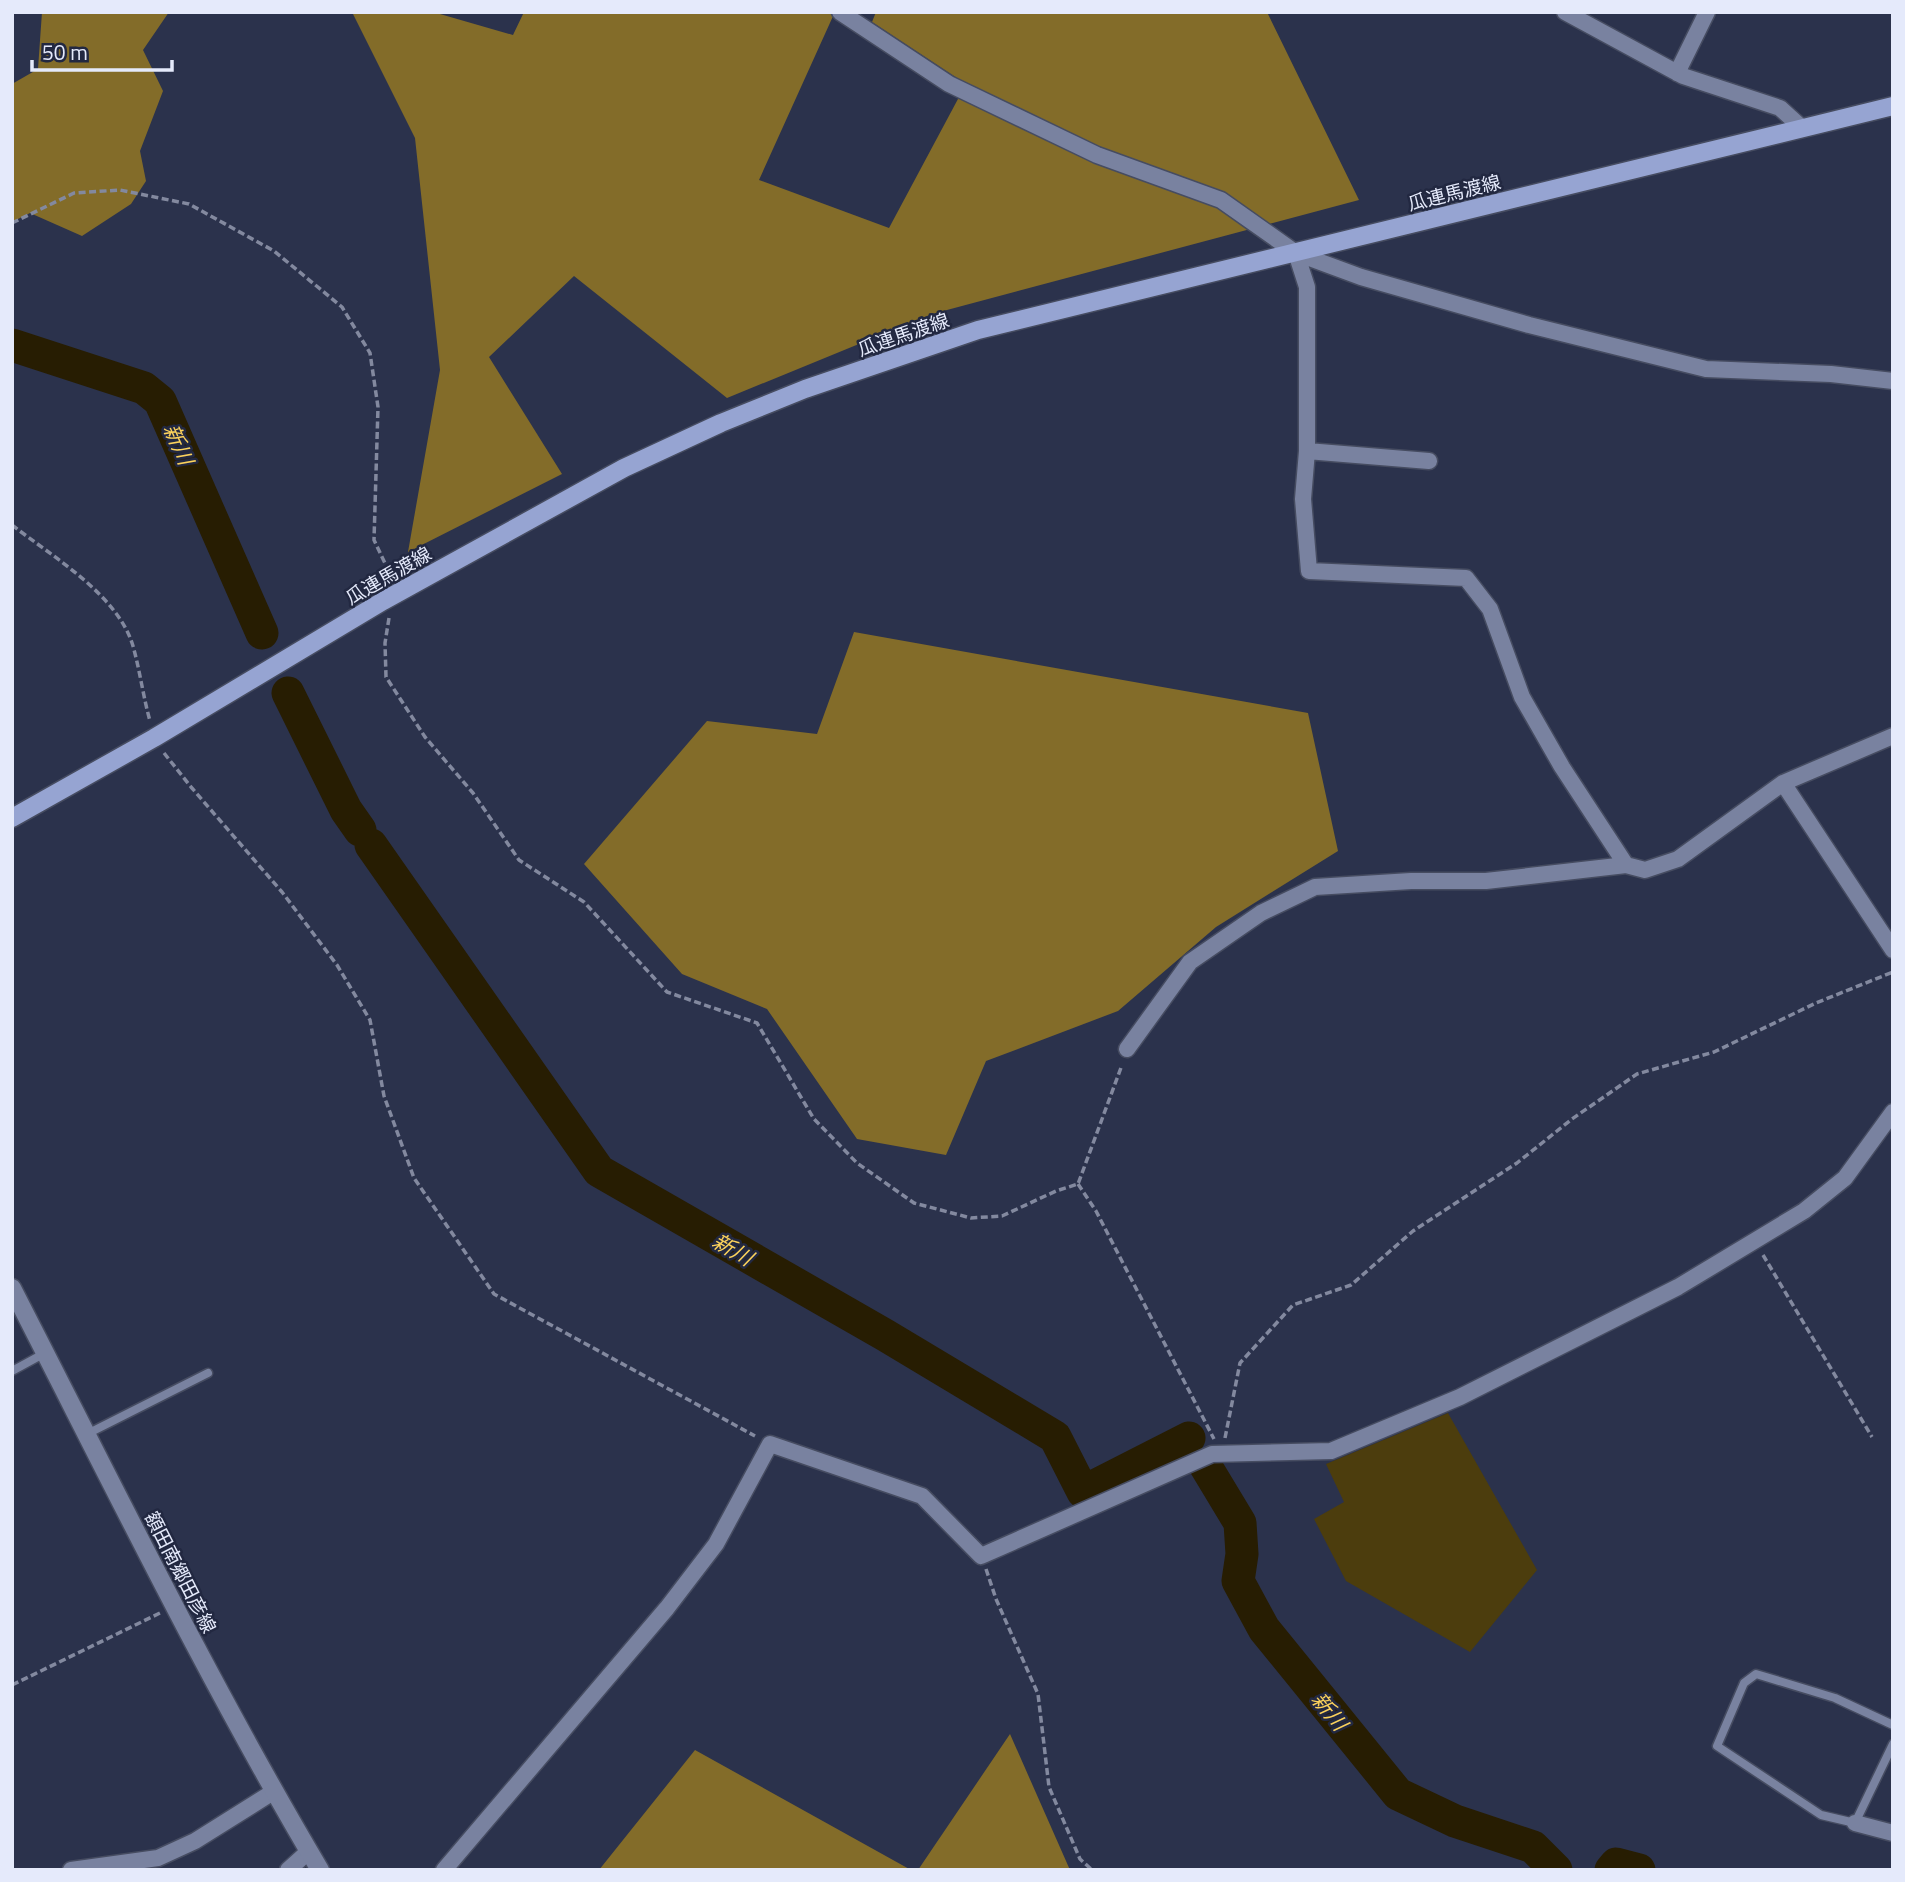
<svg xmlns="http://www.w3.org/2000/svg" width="1905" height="1882" font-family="'Titillium Web','Noto Sans JP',sans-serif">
<rect width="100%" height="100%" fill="#2b324c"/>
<path fill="#4c3d0d" d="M1448,1413L1537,1570L1470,1652L1346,1581L1314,1519L1344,1502L1326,1464Z"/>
<path fill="#836c29" d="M42,12H169L143,50L163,91L140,151L146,181L131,204L82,236L30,213L12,222V84L38,69Z
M352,12H433L513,35L524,12H830L834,14L759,180L889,228L966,84L872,22L876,12H1267L1359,200L932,314L727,398L574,276L489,357L562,474L408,552L440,370L415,138Z
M854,632L1308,713L1338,851L1216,927L1118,1011L986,1061L946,1155L857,1139L767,1009L682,974L584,864L707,721L817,734Z
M1010,1734L1070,1870H918Z
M695,1750L911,1870H599Z"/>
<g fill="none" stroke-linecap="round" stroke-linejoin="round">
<path stroke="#271d02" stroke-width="33" d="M12,345L144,388L160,401L262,633
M288,693L346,810L360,830
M371,845L599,1171L885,1335L1055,1437L1083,1492L1189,1438
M1205,1465L1240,1523L1242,1554L1238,1581L1264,1629L1398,1794L1455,1821L1533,1847L1556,1870
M1611,1870L1616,1864L1639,1870"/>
<defs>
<path id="lane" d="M12,1371L45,1353
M87,1434L208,1373
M1893,1725L1835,1698L1756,1674L1744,1683L1717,1746L1821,1815L1855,1823L1893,1744"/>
<path id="street" d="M840,12L949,84L1097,155L1221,200L1296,253L1361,277L1529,325L1706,369L1831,374L1893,381
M1565,12L1683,76L1780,108L1802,128
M1677,73L1707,12
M1296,253L1307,287V451L1303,499L1309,571L1466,578L1490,609L1522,697L1562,767L1626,865
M1307,451L1429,461
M1783,783L1893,950
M1127,1049L1190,962L1261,913L1315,887L1411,881H1486L1626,865L1645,870L1678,859L1783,783L1893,736
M1855,1823L1893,1833
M71,1870L158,1858L195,1841L273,1792
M288,1870L309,1851
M444,1870L667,1608L716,1544L770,1444L922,1496L981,1556L1212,1454L1331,1451L1460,1397L1678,1287L1804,1211L1845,1178L1893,1112"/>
<path id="secondary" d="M12,1288C112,1483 208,1681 320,1870"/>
<path id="primary" d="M12,818L154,738L383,601L624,468L721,423L805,389L978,330L1893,106"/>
</defs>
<use href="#lane" stroke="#464c61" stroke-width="11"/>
<use href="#street" stroke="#464c61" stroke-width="19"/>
<use href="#secondary" stroke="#464c61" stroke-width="21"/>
<use href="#primary" stroke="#464c61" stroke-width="21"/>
<path stroke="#83899f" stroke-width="3.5" stroke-dasharray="7 3.5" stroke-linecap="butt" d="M12,223L74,193L120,190L189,204L274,251L342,307L370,353L378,407L374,540L392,578
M12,525C53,557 118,595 133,646C140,671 143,696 150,721
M389,618L385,643L386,677L425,737L473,793L519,860L584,902L667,992L757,1023L814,1119L857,1163L914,1203L971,1218L1002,1216L1056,1191L1078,1184L1122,1065
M164,753L191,787L282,892L337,965L370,1020L384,1096L414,1178L494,1294L755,1436
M1078,1184L1096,1211L1214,1439
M1763,1255L1872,1437
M1225,1438L1240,1363L1293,1305L1351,1285L1413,1231L1517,1163L1572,1119L1637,1074L1714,1052L1816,1003L1893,972
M986,1569L996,1599L1038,1694L1049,1787L1080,1859L1092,1870
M12,1685L160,1613"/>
<use href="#lane" stroke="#7982a0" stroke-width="8"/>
<use href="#street" stroke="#7982a0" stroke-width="16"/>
<use href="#secondary" stroke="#7982a0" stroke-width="18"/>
<use href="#primary" stroke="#96a4d2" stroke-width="18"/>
</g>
<g text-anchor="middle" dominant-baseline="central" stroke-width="5" stroke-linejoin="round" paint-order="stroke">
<g font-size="19" fill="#e5eafb" stroke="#222841">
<text transform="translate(1454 192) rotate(-14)">瓜連馬渡線</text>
<text transform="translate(903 334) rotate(-19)">瓜連馬渡線</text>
<text transform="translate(388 575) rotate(-30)">瓜連馬渡線</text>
<text transform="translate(181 1572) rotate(63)">額田南郷田彦線</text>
</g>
<g font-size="21" font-style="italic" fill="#fbd25c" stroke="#222841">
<text transform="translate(179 444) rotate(66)">新川</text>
<text transform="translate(733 1249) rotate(30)">新川</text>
<text transform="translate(1330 1711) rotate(51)">新川</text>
</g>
</g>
<rect width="1905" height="1882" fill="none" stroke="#e5eafb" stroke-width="28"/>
<path d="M32 60v10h140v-10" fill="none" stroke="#e5eafb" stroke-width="3.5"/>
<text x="42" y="60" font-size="21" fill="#e5eafb" stroke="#222841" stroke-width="5" paint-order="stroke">50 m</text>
</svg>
